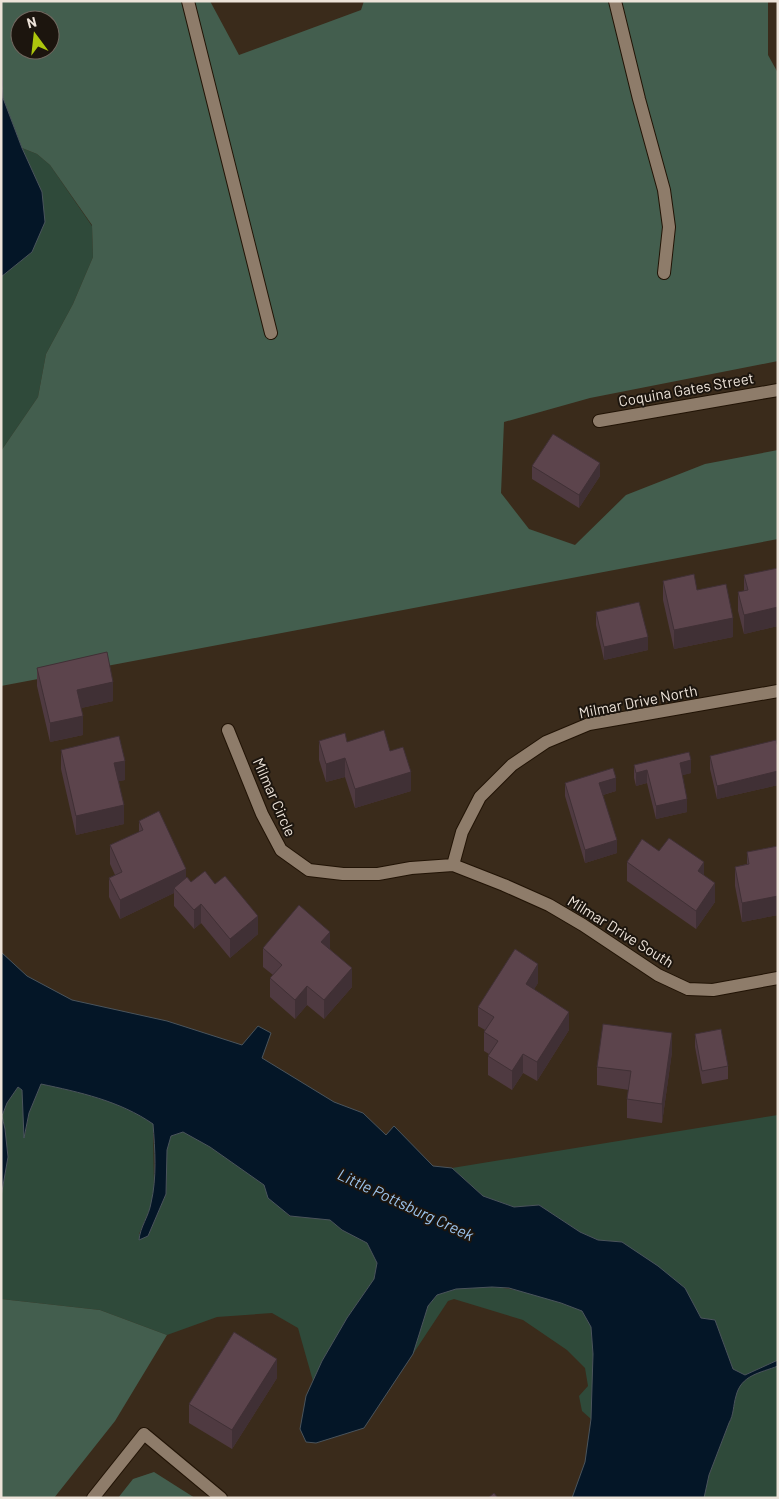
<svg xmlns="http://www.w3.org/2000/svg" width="779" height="1499" font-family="Barlow,sans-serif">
<rect width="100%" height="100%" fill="#3a2b1b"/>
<path fill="#2f4a3a" d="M22,148L37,154L50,165L92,226L93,257L73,304L46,354L38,397L1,451V277L32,252L42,192Z
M41,1084C79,1092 120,1101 153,1124L154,1191L151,1206L139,1234L148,1236L166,1194L167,1150L171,1136L183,1132L210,1147L264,1185L289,1216L330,1220L342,1230L367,1243L377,1263L374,1279L347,1318L322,1361L313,1381L298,1328L272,1313L217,1317L167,1335L100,1310L1,1299V1197L8,1157L5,1129L2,1116L7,1103L18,1087L22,1090L25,1135L29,1113Z
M778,1115V1360L745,1375L733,1369L715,1320L701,1318L685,1288L622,1242L598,1240L580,1232L539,1205L514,1207L483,1196L452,1168Z
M492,1287C523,1289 553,1300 582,1311L591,1327L593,1354L591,1419L582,1411L579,1396L588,1386L585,1368L567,1350L523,1320L454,1299L448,1301L413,1354L428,1306L437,1295L456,1289Z
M778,1366V1498H704L709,1475L729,1423C734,1414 733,1406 736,1396C741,1375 760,1373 778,1366Z"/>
<path fill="#435e4e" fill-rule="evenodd" d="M1,1H210L239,55L361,10L364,1H768V55L778,73V361L590,398L504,422L501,493L529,529L575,545L626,495L705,464L778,450V539L1,686V451L38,397L46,354L73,304L93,257L92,225L50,165L37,154L22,148L3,98L1,60ZM20,20H50V50H20Z
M1,1299L100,1310L167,1335L115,1421L54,1498H1Z
M154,1472L195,1498H118L133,1479Z"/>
<path fill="#041627" stroke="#4a545c" d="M1,60L3,98L22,148L42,192L45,222L32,252L1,277Z
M1,952L27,976L72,1000L167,1021L242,1045L258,1026L271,1033L262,1058L334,1102L363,1113L386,1135L394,1126L433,1166L452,1168L483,1196L514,1207L539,1205L580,1232L598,1240L622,1242L658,1266L685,1288L701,1318L715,1320L733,1369L745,1375L778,1360V1366C760,1373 741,1375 736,1396C733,1406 734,1414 729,1423L709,1475L704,1498H572L585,1462L591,1419L593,1354L591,1327L582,1311L561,1303L509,1288L492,1287L456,1289L437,1295L428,1306L413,1354L364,1428L316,1443L306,1442L300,1429L306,1396L322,1361L347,1318L374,1279L377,1263L367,1243L342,1230L330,1220L290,1216L268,1198L264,1185L210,1147L183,1132L171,1136L167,1150L166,1194L148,1236L139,1240C140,1227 149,1216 151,1203C157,1178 155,1149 153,1124C120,1101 79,1092 41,1084L29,1113L24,1138L22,1090L18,1087L7,1103L2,1116L5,1129L8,1157L1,1197Z"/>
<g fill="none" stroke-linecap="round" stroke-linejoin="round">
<defs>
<path id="minor" d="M188,1L271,333
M615,1L639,99L664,190L669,227L664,273
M599,421L778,390
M228,730L262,814L281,850L309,870L343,874H378L411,868L453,865L504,885L549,905L583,925L658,975L688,989L713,990L778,978
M453,865L462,832L480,797L512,765L546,742L589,724L778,691
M93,1498L144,1434L221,1498"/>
</defs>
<use href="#minor" stroke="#211305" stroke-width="14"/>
<use href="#minor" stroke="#8e7c6a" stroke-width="12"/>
</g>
<path fill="#4f3a41" d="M532,466L600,476L579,508L532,479Z
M778,568V626L744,634L738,611V592L744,591V575Z
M663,581L697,590L733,637L674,649L663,600Z
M596,612L648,650L604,660L596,625Z
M37,668L113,701L81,708L83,735L50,742L37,686Z
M319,741L347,742L390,751L411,791L355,808L345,777L326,782L319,760Z
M778,747V785L717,799L710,769V756Z
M61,750L125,780L119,781L124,824L76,835L61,769Z
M634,765L691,773L682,775L687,812L656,819L647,783L636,786L634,778Z
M565,783L616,791L603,795L617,853L585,863L565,796Z
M139,821L186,878L258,934L230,958L201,923L194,929L174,906V893L120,919L109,897V878L115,875L110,864V845L139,832Z
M778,846V915L742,922L735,886V867L747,864V852Z
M659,851L704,875L715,902L696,929L627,881V862Z
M263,948L330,949L352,987L324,1019L307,1005L295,1019L270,997V978L273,975L263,967Z
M538,983L534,989L569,1030L537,1081L523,1073L512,1090L488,1075V1056L489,1054L484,1051V1032L485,1030L478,1026V1007Z
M695,1034L728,1066V1079L702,1084L695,1047Z
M672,1052L662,1123L627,1118V1099L629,1090L597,1085V1067Z
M277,1378L232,1449L189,1423V1404Z"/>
<path fill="#403035" d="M600,463V476L579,508V495Z
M778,607V626L744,634V615Z
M733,618V637L674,649V630Z
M648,637V650L604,660V647Z
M113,682V701L77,709V690Z
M83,716V735L50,742V723Z
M345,758V777L326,782V764Z
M691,760V773L680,776V763Z
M125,761V780L114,782V763Z
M647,770V783L636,786V773Z
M778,771V785L717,799V786Z
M411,772V791L355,808V789Z
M616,778V791L599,796V783Z
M687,799V812L656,819V806Z
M124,805V824L76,835V816Z
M617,840V853L585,863V850Z
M704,862V881L698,871Z
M186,869V888H174V893L120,919V900Z
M715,883V902L696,929V911Z
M778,896V915L742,922V903Z
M201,904V923L194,929V910Z
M258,916V934L230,958V939Z
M330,932V951L321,942Z
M538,964V983L526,1003V984Z
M352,968V987L324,1019V1000Z
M307,986V1005L295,1019V1000Z
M569,1012V1030L537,1081V1062Z
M672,1033V1052L662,1123V1104Z
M523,1054V1073L512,1090V1071Z
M277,1359V1378L232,1449V1430Z"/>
<path fill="#5c444c" stroke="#403035" d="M553,434L600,463L579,495L532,466Z
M778,568V607L744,615L738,592L748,590L744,575Z
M694,574L697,590L726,584L733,618L674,630L663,581Z
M639,602L648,637L604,647L596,612Z
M107,652L113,682L77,690L83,716L50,723L37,668Z
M384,730L390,751L403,747L411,772L355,789L345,758L326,764L319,741L345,733L347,742Z
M119,736L125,761L114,763L124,805L76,816L61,750Z
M776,740L778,747V771L717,786L710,756Z
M689,752L691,760L680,763L687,799L656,806L647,770L636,773L634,765Z
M613,768L616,778L599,783L617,840L585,850L565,783Z
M159,811L186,869L120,900L109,878L122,872L110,845L143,830L139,821Z
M669,838L704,862L698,871L715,883L696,911L627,862L642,839L659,851Z
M778,846V896L742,903L735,867L749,864L747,852Z
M205,871L215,884L225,876L258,916L230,939L201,904L194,910L174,888L187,877L191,882Z
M299,905L330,932L321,942L352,968L324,1000L307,986L295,1000L270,978L282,965L263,948Z
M515,949L538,964L526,984L569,1012L537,1062L523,1054L512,1071L488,1056L498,1041L484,1032L494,1017L478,1007Z
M603,1024L672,1033L662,1104L627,1099L631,1071L597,1067Z
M721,1029L728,1066L702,1071L695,1034Z
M234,1332L277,1359L232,1430L189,1404Z
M494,1493L498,1498H488Z"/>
<g text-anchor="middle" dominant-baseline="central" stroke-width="4" stroke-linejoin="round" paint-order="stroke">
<g font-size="15" fill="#ede3d9" stroke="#1c150e">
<text transform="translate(686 389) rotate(-10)">Coquina Gates Street</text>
<text transform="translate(638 701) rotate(-11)">Milmar Drive North</text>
<text transform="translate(275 797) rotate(66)">Milmar Circle</text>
<text transform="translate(621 931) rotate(32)">Milmar Drive South</text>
</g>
<g font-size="16" font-style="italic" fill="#9cc4ed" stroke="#1c150e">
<text transform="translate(406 1204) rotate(25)">Little Pottsburg Creek</text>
</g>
</g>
<rect width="779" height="1499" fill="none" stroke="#ede3d9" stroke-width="5"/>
<g transform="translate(35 35) rotate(345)"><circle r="24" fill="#1c150e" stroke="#70675f"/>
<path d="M0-4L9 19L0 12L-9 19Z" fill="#adc60d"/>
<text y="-8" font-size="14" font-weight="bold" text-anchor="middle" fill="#ede3d9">N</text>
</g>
</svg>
